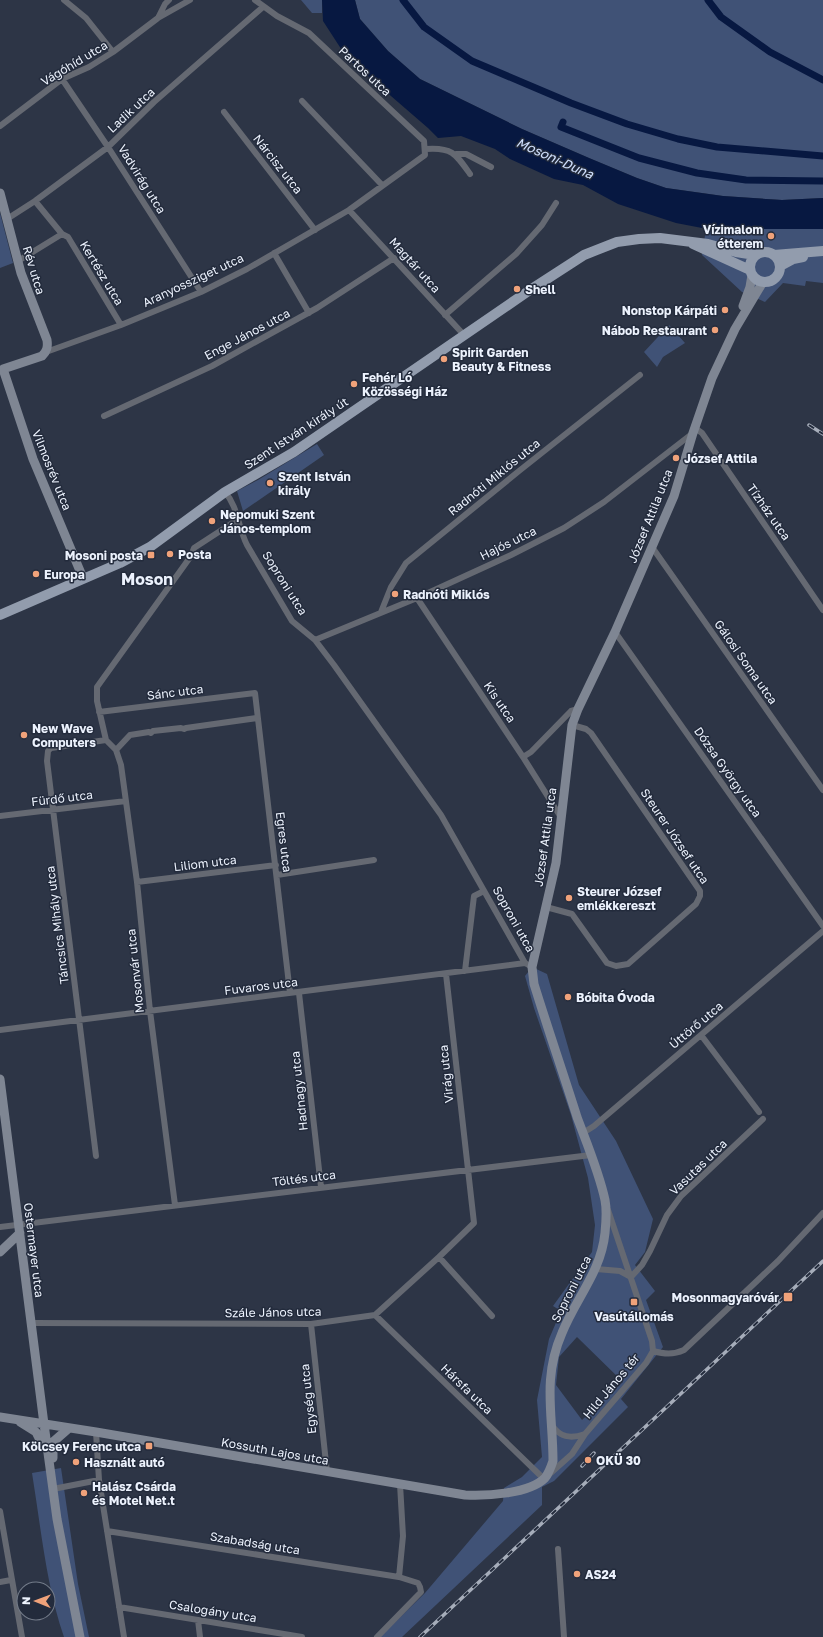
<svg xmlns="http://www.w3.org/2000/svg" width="823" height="1637" font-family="'Golos Text',sans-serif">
<rect width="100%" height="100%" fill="#2d3546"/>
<path fill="#405276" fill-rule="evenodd" d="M301,0H322V13H312Z
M355,0H823V198L782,200L723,196L666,188L637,178L589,158L522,129L420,79L388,51L360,19Z
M0,213L13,263L0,268Z
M706,229L723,232L753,229H823V283L806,281L805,286L783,283L765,302L742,292L702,255Z
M669,325L685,343L663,357L657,367L644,352Z
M317,444L324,455L243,511L237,491L258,480Z
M532,967L547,974L579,1085L616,1141L653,1219L645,1252L635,1265L655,1291L646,1300L663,1347L621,1399L628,1407L554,1481L542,1487V1505L402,1637H380L425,1593L503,1501L504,1488L522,1477L542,1457L537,1400L549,1339L561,1311L553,1306L592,1252L595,1225L588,1178L571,1115L534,1008L525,976ZM577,1337L623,1382L582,1420L556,1385L559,1357Z
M61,1468L78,1584L89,1637H64C46,1585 41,1528 32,1473Z"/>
<path fill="#071841" d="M322,0H355L360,19L388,51L420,79L522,129L589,158L637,178L666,188L723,196L782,200L823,198V229H753L723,232L676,223L618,204L583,185L554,179L510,159L495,149L461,136L438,138L428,128L347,58L323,21Z"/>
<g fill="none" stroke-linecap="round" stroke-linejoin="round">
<path stroke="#071841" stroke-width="7" d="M403,0L424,27L472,61L571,103L627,124L678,139L717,147L823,156
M708,0L721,17L770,52L823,80
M563,122L561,127L639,158L697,173L746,180L823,181"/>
<path stroke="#656972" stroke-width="6" d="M64,0L86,18L113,52
M158,18L165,4L169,0
M62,79L108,147L201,292
M302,101L382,185
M224,112L315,230
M0,126L62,79L89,67L113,52L158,18L190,0
M426,149C452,147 456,154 470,174
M456,154H466L491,167
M35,201L62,234L68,237L121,325
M349,210L464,335
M7,219L35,201L108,147L154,102L263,7
M274,253L309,313
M18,261L62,234
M445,315L516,254L542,225L556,203
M46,352L121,325L201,292L247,269L349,210L425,155L424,141L309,33L277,16L255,0
M104,416L212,366L317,308L394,258
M695,428L702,433L823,610
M225,492C238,507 238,527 247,545L292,621L315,640L334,665L441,815L525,963L532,967
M652,547L823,790
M417,598L523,757L562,819
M381,612L391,587L406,563L519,471L640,375
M615,632L823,926
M315,640L417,598L511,555L564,528L604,502L693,433
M99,712L255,693L290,993
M106,740L116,750L121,765L137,882L150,1011L175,1205
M106,740L97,701V687L191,556L194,548L237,520
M116,750L130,735L149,732L151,733L153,731L181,728L184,729L186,728L257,718
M523,757L531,752L571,711L578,709
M0,816L126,801
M277,875L374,860
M137,882L276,865
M546,907L572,914L607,963L616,966L628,964L696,904L700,896V891L591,733L586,729L572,725
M465,971L474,896L484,891
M299,993L321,1187
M0,1030L525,963
M701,1035L759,1112
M583,1133L594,1126L823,931
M96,1156L47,761L48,751L51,748L106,740
M608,1210L652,1341L653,1351
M0,1227L591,1155
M439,1257L492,1316
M596,1269L620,1271L631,1277
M631,1277L642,1265L650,1251L667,1215L681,1196L763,1119
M375,1315L544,1479L572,1454L585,1434L646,1363L653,1351
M32,1323L311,1324L375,1315L439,1257L474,1223L446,974
M311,1324L327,1472
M653,1351C664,1354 673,1355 684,1350L778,1261L823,1213
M552,1425C560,1438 571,1439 585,1434
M96,1432L99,1480L124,1637
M53,1489L99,1480
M0,1511L22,1637
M107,1531L399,1577L418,1583L420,1587L421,1592L377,1637
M558,1549L564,1637
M399,1577L403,1536L400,1484
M0,1582L11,1580
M119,1607L302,1637
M198,1620L200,1637"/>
<path stroke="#7f8693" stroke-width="9" d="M0,193L21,273L47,340C48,347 47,351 42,356L3,369L33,459L83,578
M743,306L750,287L752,275
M0,1079L44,1424L57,1519L80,1637
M0,1252L20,1233
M0,1417L96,1432L465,1495C486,1496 529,1494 545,1478C549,1473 551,1467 553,1461C553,1414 542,1379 562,1333C576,1298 601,1272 605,1233C606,1223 607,1210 605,1200C599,1172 587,1144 577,1117C563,1073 548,1029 534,984L532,967L556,863L572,725L578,709L615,632L674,496L693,433L712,378L735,329L763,282
M20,1422L36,1432L43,1446
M53,1458V1442L69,1428"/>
<path stroke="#929cad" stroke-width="10" d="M693,244L750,270
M750 267a15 15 0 1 1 30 0a15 15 0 1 1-30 0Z
M774,255L823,251
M780,266L793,259L803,257
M0,615L120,563L150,547L225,492L294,452L530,290L584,255L617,242L639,239L660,238L708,244L736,252L755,255"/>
<defs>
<path id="rail" d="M809,425L823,434
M582,1466L594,1453
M420,1637L823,1261"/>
</defs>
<use href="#rail" stroke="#a6adba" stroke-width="3.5"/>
<use href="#rail" stroke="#232b3c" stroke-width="2" stroke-dasharray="6" stroke-linecap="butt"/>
</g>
<g fill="#f0a27a" stroke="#232b3c" stroke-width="1.5">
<circle cx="771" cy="236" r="4"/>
<circle cx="517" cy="289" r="4"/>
<circle cx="725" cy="310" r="4"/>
<circle cx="715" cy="330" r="4"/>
<circle cx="444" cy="359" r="4"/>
<circle cx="354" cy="384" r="4"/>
<circle cx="676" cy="458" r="4"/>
<circle cx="270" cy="483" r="4"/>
<circle cx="212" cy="521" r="4"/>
<circle cx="170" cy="554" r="4"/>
<rect x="147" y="551" width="8" height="8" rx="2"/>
<circle cx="36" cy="574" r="4"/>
<circle cx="395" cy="594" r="4"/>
<circle cx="24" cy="735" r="4"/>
<circle cx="569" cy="898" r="4"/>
<circle cx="568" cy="997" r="4"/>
<rect x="783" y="1292" width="10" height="10" rx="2"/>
<rect x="630" y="1298" width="8" height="8" rx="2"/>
<rect x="145" y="1442" width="8" height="8" rx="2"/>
<circle cx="588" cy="1460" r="4"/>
<circle cx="76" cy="1462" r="4"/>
<circle cx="84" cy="1493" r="4"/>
<circle cx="577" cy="1574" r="4"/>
</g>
<g text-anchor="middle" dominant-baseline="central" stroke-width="3" stroke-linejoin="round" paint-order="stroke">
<g font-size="12" fill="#ecf2fd" stroke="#232b3c">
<text transform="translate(74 63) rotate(-31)">Vágóhíd utca</text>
<text transform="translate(365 71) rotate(43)">Partos utca</text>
<text transform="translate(131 110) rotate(-43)">Ladik utca</text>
<text transform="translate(278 164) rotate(52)">Nárcisz utca</text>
<text transform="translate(142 179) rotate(58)">Vadvirág utca</text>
<text transform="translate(415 265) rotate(48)">Magtár utca</text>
<text transform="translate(34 270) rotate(73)">Rév utca</text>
<text transform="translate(102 273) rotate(59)">Kertész utca</text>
<text transform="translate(193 280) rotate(-25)">Aranyossziget utca</text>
<text transform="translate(247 334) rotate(-28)">Enge János utca</text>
<text transform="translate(296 433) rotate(-33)">Szent István király út</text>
<text transform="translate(52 470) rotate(68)">Vilmosrév utca</text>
<text transform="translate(494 477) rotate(-39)">Radnóti Miklós utca</text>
<text transform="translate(769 512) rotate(55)">Tízház utca</text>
<text transform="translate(650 516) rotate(-68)">József Attila utca</text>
<text transform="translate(508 543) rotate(-26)">Hajós utca</text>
<text transform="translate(285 583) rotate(58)">Soproni utca</text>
<text transform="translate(746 662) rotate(55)">Gálosi Soma utca</text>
<text transform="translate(175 692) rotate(-7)">Sánc utca</text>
<text transform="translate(500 702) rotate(56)">Kis utca</text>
<text transform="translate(728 772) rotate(55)">Dózsa György utca</text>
<text transform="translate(62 798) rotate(-7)">Fürdő utca</text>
<text transform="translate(675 836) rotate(56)">Steurer József utca</text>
<text transform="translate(545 837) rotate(-82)">József Attila utca</text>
<text transform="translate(284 842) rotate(83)">Egres utca</text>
<text transform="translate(205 863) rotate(-7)">Liliom utca</text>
<text transform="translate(514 919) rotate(61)">Soproni utca</text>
<text transform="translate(57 925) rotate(-97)">Táncsics Mihály utca</text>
<text transform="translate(135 971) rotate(-96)">Mosonvár utca</text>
<text transform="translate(261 986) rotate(-7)">Fuvaros utca</text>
<text transform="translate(696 1025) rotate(-40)">Úttörő utca</text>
<text transform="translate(446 1074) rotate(-96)">Virág utca</text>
<text transform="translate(299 1091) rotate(-96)">Hadnagy utca</text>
<text transform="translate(698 1167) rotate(-44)">Vasutas utca</text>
<text transform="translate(304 1178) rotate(-7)">Töltés utca</text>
<text transform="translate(34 1250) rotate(83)">Ostermayer utca</text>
<text transform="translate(571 1289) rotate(-63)">Soproni utca</text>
<text transform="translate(273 1312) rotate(-1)">Szále János utca</text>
<text transform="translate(611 1386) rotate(-50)">Hild János tér</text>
<text transform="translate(467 1389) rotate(44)">Hársfa utca</text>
<text transform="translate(308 1399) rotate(-96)">Egység utca</text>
<text transform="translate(275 1451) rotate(10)">Kossuth Lajos utca</text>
<text transform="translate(255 1543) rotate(9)">Szabadság utca</text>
<text transform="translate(213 1611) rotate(9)">Csalogány utca</text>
</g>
<g font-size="12" font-weight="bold" fill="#ecf2fd" stroke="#232b3c" text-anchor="start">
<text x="763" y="229" text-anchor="end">Vízimalom<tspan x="763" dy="14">étterem</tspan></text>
<text x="525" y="289">Shell</text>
<text x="717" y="310" text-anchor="end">Nonstop Kárpáti</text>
<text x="707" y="330" text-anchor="end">Nábob Restaurant</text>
<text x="452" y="352">Spirit Garden<tspan x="452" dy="14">Beauty &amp; Fitness</tspan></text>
<text x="362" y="377">Fehér Ló<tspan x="362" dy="14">Közösségi Ház</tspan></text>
<text x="684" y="458">József Attila</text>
<text x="278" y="476">Szent István<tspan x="278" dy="14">király</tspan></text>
<text x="220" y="514">Nepomuki Szent<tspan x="220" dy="14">János-templom</tspan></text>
<text x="178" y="554">Posta</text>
<text x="143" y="555" text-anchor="end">Mosoni posta</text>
<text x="44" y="574">Europa</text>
<text x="403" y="594">Radnóti Miklós</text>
<text x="32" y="728">New Wave<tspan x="32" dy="14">Computers</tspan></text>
<text x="577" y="891">Steurer József<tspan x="577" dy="14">emlékkereszt</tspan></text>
<text x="576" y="997">Bóbita Óvoda</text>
<text x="779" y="1297" text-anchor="end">Mosonmagyaróvár</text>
<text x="634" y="1316" text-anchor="middle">Vasútállomás</text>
<text x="141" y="1446" text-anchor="end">Kölcsey Ferenc utca</text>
<text x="596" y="1460">OKÜ 30</text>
<text x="84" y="1462">Használt autó</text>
<text x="92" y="1486">Halász Csárda<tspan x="92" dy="14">és Motel Net.t</tspan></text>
<text x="585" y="1574">AS24</text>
</g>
<g font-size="13" font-style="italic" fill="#d1e1ff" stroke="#232b3c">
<text transform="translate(555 158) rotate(24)">Mosoni-Duna</text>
</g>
<g font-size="16" font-weight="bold" fill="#ecf2fd" stroke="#232b3c">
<text x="147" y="579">Moson</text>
</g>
</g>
<g transform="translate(36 1601) rotate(271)"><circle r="19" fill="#232b3c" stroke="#737b89"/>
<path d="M0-3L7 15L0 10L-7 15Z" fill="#f0a27a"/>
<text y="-6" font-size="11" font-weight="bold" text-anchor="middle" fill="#ecf2fd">N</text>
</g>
</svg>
